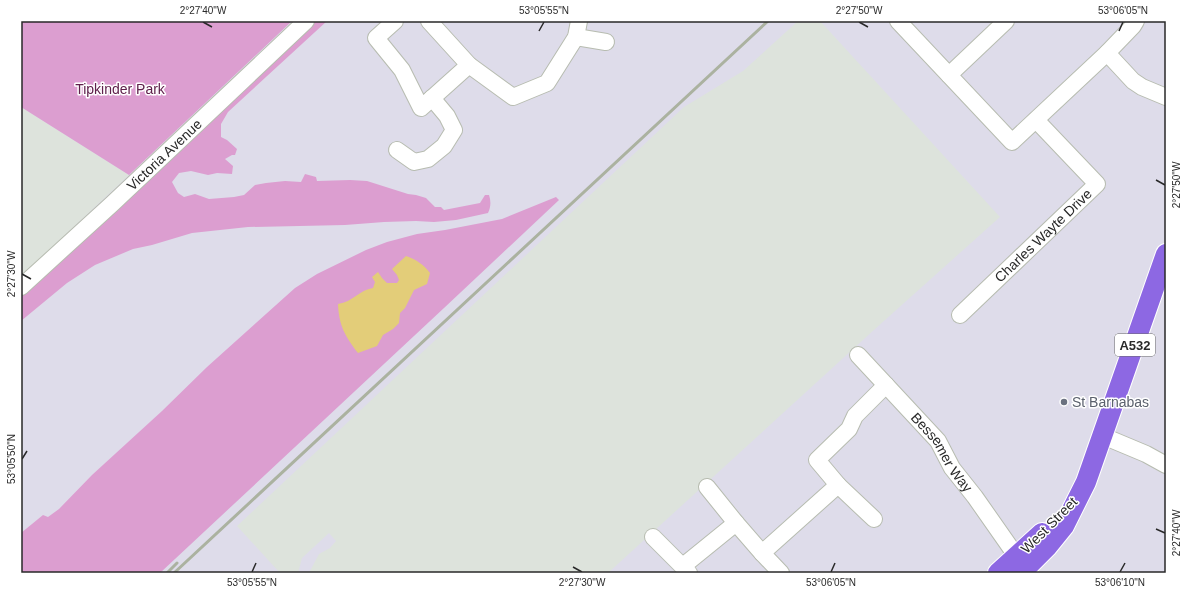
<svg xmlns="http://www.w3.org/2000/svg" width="1187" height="594" font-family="Arial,sans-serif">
<rect width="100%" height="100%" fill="#dedcea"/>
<path fill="#dde3dc" d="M798,21H820L1000,217L875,329L608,573H312L310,571L319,554L330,548L336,541L329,533L302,558L298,573H280L237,526L684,107L743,71Z
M21,107L129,175L21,276Z"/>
<path fill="#dc9ed0" d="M21,21H292L129,175L21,107Z
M313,21H327L228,112L221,124V137L227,140L237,149L235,155H232L225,159L233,166L232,174L217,173L208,175L191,171L179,173L172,182L178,193L184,197L195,194L209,199L234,197L244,195L255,185L266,183L285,181L301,182L305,174L316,177L317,181L350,180L367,181L408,194L416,195L426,198L435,207H441L444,210L480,203L485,195H489C491,201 491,207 488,213L456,220L434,222L416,221L384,222L345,225L248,227L192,233L152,245L133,249L95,265L67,283L21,321V296L113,211H118L120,202Z
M556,197L559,200L444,308L160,573H21V533L43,515L48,517L59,509L92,475L162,411L207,367L295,288L317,274L366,250L387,242L417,234L445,230L502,219Z"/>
<path fill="#e3cd79" d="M406,256C417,260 423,264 430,273L427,284L414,290L405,308L400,313L399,323L393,329L383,335L377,346L358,353C345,336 339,326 338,304C353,302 359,290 373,288L375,282L372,277L378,272L382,278L387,283H397L399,280L397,275L392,269Z"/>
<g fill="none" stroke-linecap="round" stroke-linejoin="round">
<defs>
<g id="minor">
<path d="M395,21L376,38L402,70L421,108L469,65"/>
<path d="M429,21L469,65L513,97L547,83L576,37L579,21"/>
<path d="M898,21L1012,142L1107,53L1133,26L1136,21"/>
<path d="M576,37L606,42"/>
<path d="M1107,53L1133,81L1142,87L1166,97"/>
<path d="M949,75L1006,21"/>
<path d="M397,150L414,162L428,159L444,146L454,130L447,116L432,98"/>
<path id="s1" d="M21,287L112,204L306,21"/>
<path id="s2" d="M960,315L1097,184L1036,120"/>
<path id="s3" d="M858,355L938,441L952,468L975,497L1017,557"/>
<path d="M1103,436L1146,454L1166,465"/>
<path d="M838,485L874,519"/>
<path d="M707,487L736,523L762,553"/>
<path d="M653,537L689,573"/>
<path d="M683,566L736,523"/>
<path d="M781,573L762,553L838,485L817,460L849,429L855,416L886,385"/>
</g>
<path id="major" d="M998,573L1042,533
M1021,573L1047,547L1064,526L1086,482L1166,254"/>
</defs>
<use href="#minor" stroke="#b7bcb0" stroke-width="18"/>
<use href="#major" stroke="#fff" stroke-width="22"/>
<use href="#minor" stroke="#fff" stroke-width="16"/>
<use href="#major" stroke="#8d68e3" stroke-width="20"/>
<path stroke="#abb2a0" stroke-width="3" d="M167,573L177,563
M174,573L768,21"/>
</g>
<path fill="none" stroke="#292929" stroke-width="1.5" d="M203,22L212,27M859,22L868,27M539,31L544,22M1119,31L1123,22M1156,180L1165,185M22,274L31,279M22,459L27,451M1156,529L1165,533M573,567L582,572M252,572L256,563M831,572L835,563M1120,572L1125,563"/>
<circle fill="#6b7280" stroke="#fff" stroke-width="1.5" cx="1064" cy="402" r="4"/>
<g text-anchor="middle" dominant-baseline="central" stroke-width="3" stroke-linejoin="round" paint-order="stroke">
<rect fill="#fff" stroke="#696969" stroke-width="1" x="1115" y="334" width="40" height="22" rx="3"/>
<g font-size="13" font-weight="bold" fill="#292929">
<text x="1135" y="345">A532</text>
</g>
<g font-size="14" fill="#5f204b" stroke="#fff">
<text x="120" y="89">Tipkinder Park</text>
</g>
<g font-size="14" fill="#292929" stroke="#fff">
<text stroke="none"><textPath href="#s1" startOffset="195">Victoria Avenue</textPath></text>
<text stroke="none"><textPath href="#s2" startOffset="115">Charles Wayte Drive</textPath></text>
<text stroke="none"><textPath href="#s3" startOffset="129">Bessemer Way</textPath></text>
<text transform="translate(1049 525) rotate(-45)">West Street</text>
</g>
<g font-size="14" fill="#5b616d" stroke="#fff" text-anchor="start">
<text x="1072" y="402">St Barnabas</text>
</g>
</g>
<rect width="1187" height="594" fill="none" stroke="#ffffff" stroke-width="44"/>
<rect x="22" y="22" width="1143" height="550" fill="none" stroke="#292929" stroke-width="1.5"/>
<g font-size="10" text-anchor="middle" fill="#292929">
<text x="203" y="14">2°27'40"W</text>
<text x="544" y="14">53°05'55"N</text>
<text x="859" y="14">2°27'50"W</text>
<text x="1123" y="14">53°06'05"N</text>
<text transform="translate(1176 185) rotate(-90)" y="4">2°27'50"W</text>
<text transform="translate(11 274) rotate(-90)" y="4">2°27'30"W</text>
<text transform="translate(11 459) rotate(-90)" y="4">53°05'50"N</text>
<text transform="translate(1176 533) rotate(-90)" y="4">2°27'40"W</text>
<text x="252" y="586">53°05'55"N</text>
<text x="582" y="586">2°27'30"W</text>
<text x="831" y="586">53°06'05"N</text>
<text x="1120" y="586">53°06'10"N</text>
</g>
</svg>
